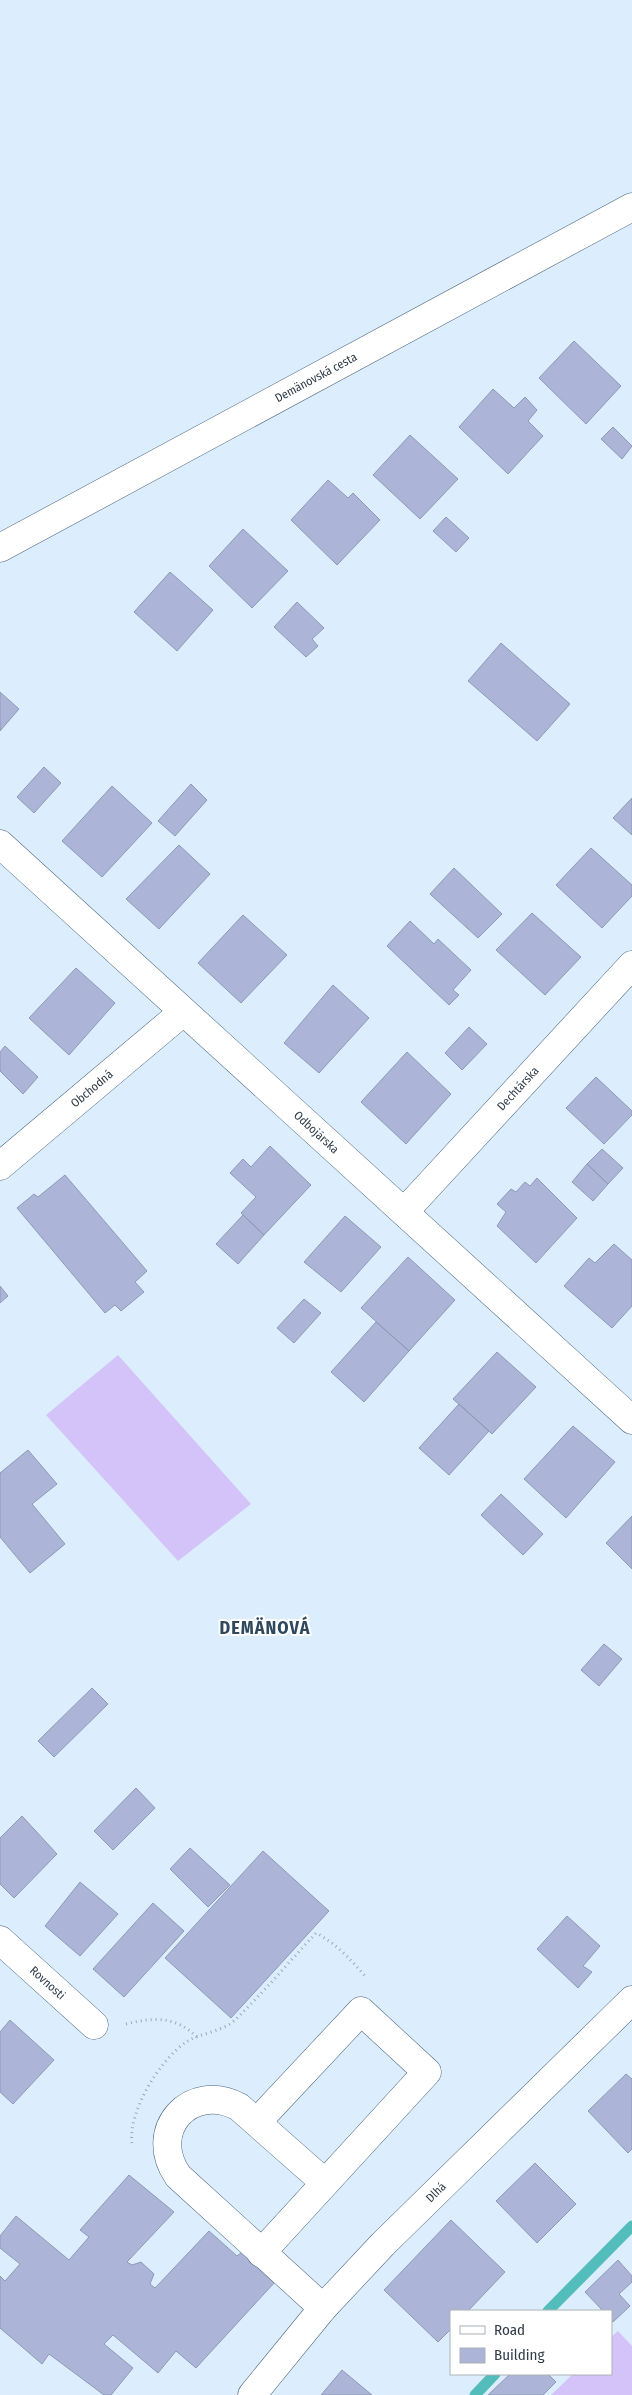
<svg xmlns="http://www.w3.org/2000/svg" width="632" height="2395" font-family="'Fira Sans Condensed',sans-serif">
<rect width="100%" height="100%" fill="#dceefe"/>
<path fill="#d4c3f8" d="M118,1355L251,1504L178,1561L46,1415Z
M618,2331L632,2346V2395H551L573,2374H611V2337Z"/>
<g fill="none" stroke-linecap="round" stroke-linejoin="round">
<path stroke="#53bdbc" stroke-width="11" d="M548,2311L632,2226
M475,2395L495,2374"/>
</g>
<path fill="#acb5d7" stroke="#8f98b8" d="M574,341L621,386L586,424L539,378Z
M493,389L514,408L525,397L537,410L528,421L543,436L508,474L459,427Z
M613,427L632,446L622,459L601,439Z
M410,435L458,479L420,519L373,475Z
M328,480L348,498L353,493L380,520L337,565L291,520Z
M446,517L469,538L456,552L433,531Z
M243,529L288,571L252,608L209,566Z
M170,572L213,610L177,651L134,612Z
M297,602L324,628L312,639L318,646L306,657L274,627Z
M501,643L570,704L537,741L468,681Z
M0,692L19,709L0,731Z
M44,767L61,783L34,813L17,797Z
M191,784L207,800L175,836L158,821Z
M112,786L152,823L102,877L62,841Z
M632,798V835L613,818Z
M179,845L210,874L159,929L126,899Z
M591,848L632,885V896L602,928L556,885Z
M454,868L502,914L478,938L430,894Z
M532,913L581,957L545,995L496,950Z
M243,915L287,955L241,1003L198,963Z
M410,921L434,944L438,939L471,970L453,990L459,995L449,1005L387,946Z
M76,968L115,1003L69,1055L29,1018Z
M333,985L369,1018L319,1073L284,1043Z
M469,1027L487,1044L462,1070L445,1053Z
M5,1046L38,1077L23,1094L0,1071V1052Z
M407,1052L451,1094L406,1144L361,1102Z
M596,1077L632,1111V1115L604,1144L566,1108Z
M270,1146L311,1185L264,1235L241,1213L256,1197L230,1173L243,1159L251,1167Z
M602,1149L623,1168L608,1184L587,1164Z
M587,1164L608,1184L593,1201L572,1182Z
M65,1175L147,1271L135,1282L144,1292L121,1311L115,1305L105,1313L17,1208L34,1194L38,1197Z
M537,1178L577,1218L536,1263L497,1226L506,1212L497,1204L511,1189L516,1192L525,1182L530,1186Z
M243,1215L264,1235L238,1264L216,1244Z
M345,1216L381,1247L341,1292L304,1262Z
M614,1244L632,1260V1306L612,1328L564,1286L589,1258L595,1263Z
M408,1257L455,1300L409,1351L361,1308Z
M0,1286L8,1296L0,1303Z
M304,1299L321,1313L294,1343L277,1328Z
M376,1322L409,1351L364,1402L331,1372Z
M497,1352L536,1387L492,1434L453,1399Z
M459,1404L489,1431L449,1475L419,1448Z
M573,1426L615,1462L566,1518L524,1479Z
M28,1450L57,1484L32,1504L65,1544L30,1573L0,1537V1473Z
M501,1494L543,1534L523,1555L481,1515Z
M632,1516V1569L606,1543Z
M604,1644L622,1659L599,1686L581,1670Z
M92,1688L108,1704L54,1757L38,1741Z
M136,1788L155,1808L113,1850L94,1831Z
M22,1816L57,1854L14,1898L0,1884V1838Z
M190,1848L230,1885L208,1907L170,1869Z
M263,1851L329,1911L231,2018L165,1958Z
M80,1882L118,1914L80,1956L45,1926Z
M153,1903L184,1931L124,1997L93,1969Z
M567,1916L600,1946L583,1966L592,1972L578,1988L537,1949Z
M10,2020L54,2060L13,2104L0,2092V2032Z
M626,2074L632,2079V2149L628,2153L588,2111Z
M535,2163L576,2204L537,2243L496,2201Z
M129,2175L174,2212L127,2262L132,2265L141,2262L154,2274L150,2284L155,2288L209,2231L237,2256L242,2252L275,2282L196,2368L176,2351L158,2373L113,2335L104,2344L133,2368L111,2395H104L49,2354L42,2364L0,2328V2276L5,2281L20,2264L0,2248V2236L16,2216L69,2260L89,2237L80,2230Z
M451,2220L505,2272L468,2311H451V2329L438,2342L384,2290Z
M618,2260L632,2276V2282L619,2294L630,2306L613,2322L611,2319V2311H603L585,2292Z
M342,2370L372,2395H321Z
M510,2374H548L556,2382L543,2395H488Z"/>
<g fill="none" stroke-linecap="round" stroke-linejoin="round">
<defs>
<g id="minor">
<path id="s1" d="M0,844L632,1420"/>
<path id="s2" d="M0,1166L183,1012"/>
<path id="s3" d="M404,1212L632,965"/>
<path id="s4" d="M0,1940L94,2025"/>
<path d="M257,2122L361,2011L427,2072L261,2253"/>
<path d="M323,2308L178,2176C146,2130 191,2081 239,2107L324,2182"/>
<path id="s5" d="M252,2395L323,2308L383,2244L632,2000"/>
</g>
<g id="major">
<path id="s6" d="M0,548L632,207"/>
</g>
</defs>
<use href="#minor" stroke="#4b647c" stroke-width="29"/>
<use href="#major" stroke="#4b647c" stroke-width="29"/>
<path stroke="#99a9b7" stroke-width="3" stroke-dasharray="1 4" stroke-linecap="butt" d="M126,2024C155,2017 175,2016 197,2037
M132,2143C128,2111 160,2060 186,2042C200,2033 222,2032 235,2020C263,1993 289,1962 316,1933C337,1944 350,1959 366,1977"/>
<use href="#minor" stroke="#fff" stroke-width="28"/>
<use href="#major" stroke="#fff" stroke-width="28"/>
</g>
<g text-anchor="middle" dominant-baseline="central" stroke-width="4" stroke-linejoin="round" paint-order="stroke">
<g font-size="12" fill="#303c47" stroke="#fff">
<text stroke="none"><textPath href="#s6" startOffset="359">Demänovská cesta</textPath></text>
<text stroke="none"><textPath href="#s3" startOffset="168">Dechtárska</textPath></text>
<text stroke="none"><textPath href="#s2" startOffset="120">Obchodná</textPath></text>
<text stroke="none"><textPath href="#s1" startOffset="428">Odbojárska</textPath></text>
<text stroke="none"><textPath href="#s4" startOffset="64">Rovnosti</textPath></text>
<text stroke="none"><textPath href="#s5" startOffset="274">Dlhá</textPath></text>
</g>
<g font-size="18" font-weight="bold" letter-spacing="1" fill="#2f485e" stroke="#fff">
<text x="265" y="1628">DEMÄNOVÁ</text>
</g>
</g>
<rect x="450" y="2310" width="162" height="65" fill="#ffffff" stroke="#acb1b5"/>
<rect x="460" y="2326" width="25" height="8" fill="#ffffff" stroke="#acb1b5"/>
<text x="494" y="2335" font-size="15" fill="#303c47">Road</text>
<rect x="460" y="2348" width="25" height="15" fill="#acb5d7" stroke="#acb1b5"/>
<text x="494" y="2360" font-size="15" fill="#303c47">Building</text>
</svg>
